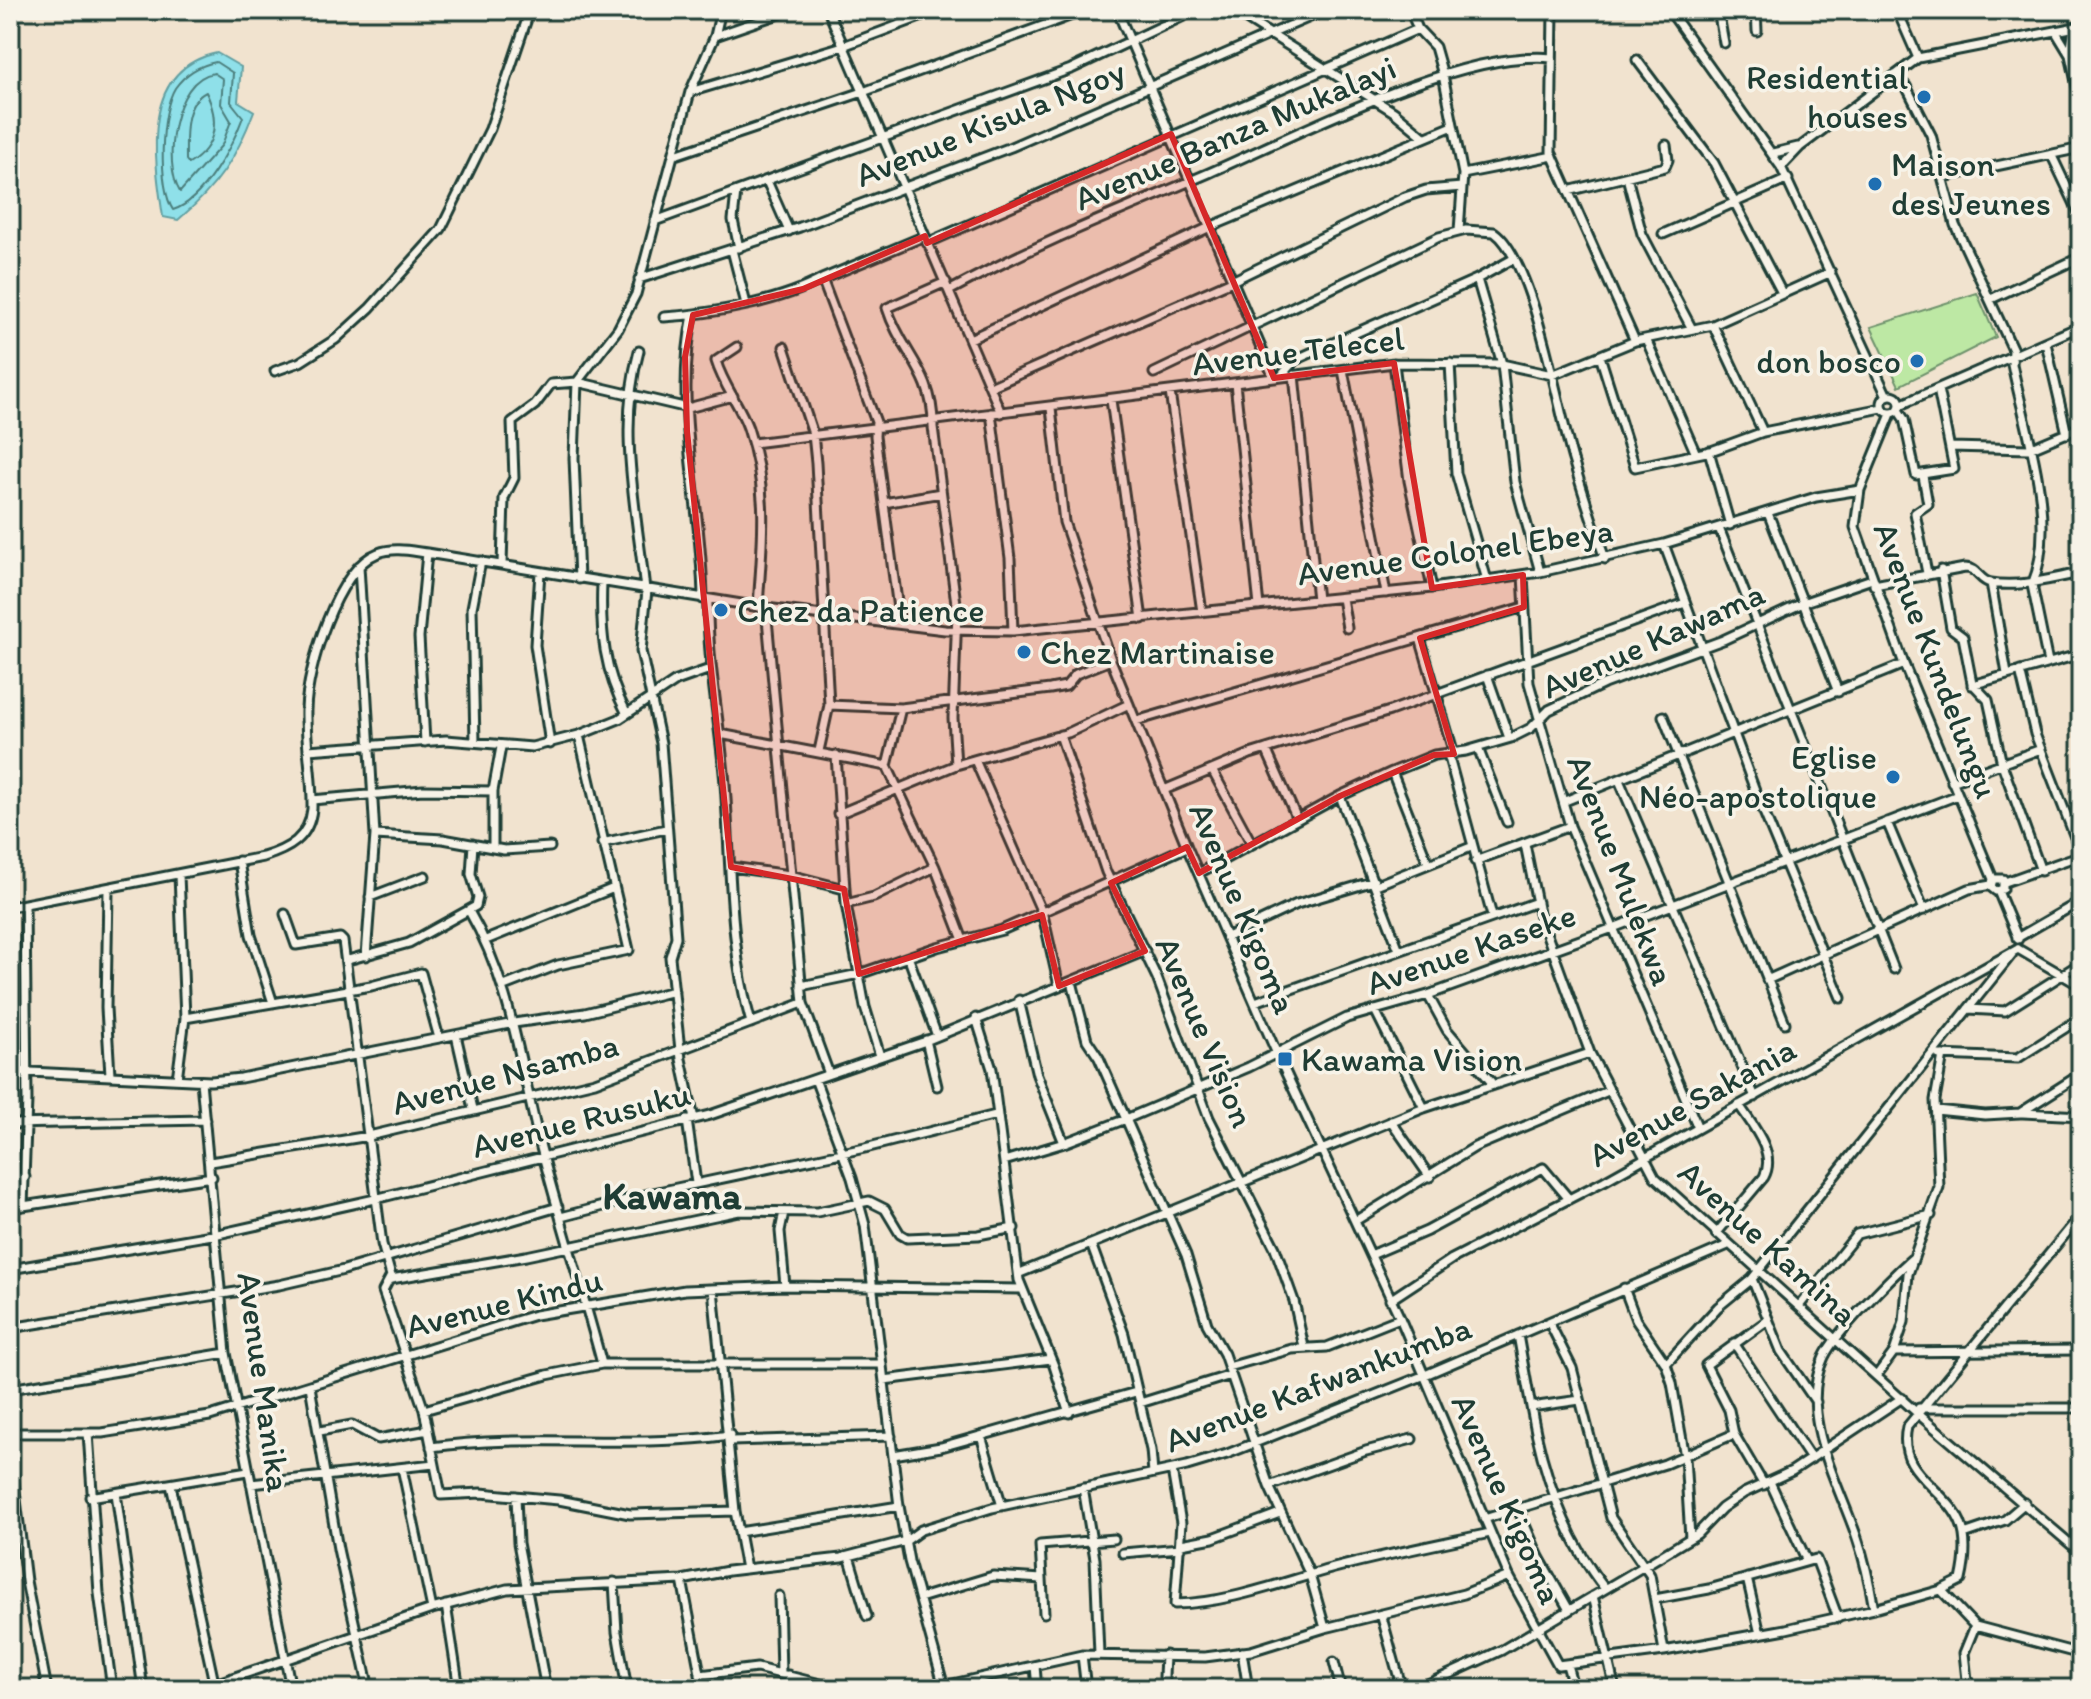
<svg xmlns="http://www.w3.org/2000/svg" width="2091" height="1699" font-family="Itim,sans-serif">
<rect width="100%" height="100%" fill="#f1e3cf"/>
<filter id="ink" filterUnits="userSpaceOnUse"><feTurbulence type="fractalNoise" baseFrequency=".0125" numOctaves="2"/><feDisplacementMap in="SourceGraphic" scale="16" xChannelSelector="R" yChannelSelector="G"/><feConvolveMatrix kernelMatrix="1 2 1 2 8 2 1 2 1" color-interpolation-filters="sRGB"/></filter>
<g filter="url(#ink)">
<path fill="#bde8a4" stroke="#6e926c" stroke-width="2" d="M1977,293L1996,337L1899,386L1871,327Z"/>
<path fill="#8fe0e9" stroke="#629fa1" stroke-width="2" d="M217,53L241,67L238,101L254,111C236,159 218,186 178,220L163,217C154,157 140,69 217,53Z"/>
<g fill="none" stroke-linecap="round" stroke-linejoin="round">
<path stroke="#4c7e7c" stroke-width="2" d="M216,62L233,73L231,102L243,117C233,145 203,201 173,210C158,188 160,112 175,88C185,74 200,65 216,62Z
M214,73L223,79L221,104L231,121L222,145L180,192C162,163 173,79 214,73Z
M206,92C219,119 218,146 189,164L186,160C186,138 183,103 206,92Z"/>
<defs>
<path id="minor" d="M828,10L1001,413
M1117,10L1274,378
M1232,10L1394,112L1424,137
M1410,10L1418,29L1435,47L1443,75L1463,174L1459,231
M1553,10L1551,152L1635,341
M1669,10L1781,167L1887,396
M1718,10L1724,43
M1756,10L1757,31
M1897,10L1918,58
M2056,32L2070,55L2081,104
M715,36L790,10
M2070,55L2074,28
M1637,60L1714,163L1782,293
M1895,75L1906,86L1931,135L1955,225L2013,350L2012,364C2025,429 2059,522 2032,585L2048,663
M690,92L843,46L939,10
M1774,153L1798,147
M675,155L863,92L1086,10
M2052,156L2081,217
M1781,167L1800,147L1918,58L2081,26
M1463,174L1553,156
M1627,177L1642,234L1692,329
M1944,177L2081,148
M767,181L789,231
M1568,191L1665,167L1668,160L1666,145
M736,192L733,220L739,248
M655,221L1071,69L1196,10
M1663,234L1788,179
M927,243L1418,29
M732,250L746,304
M639,279L800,227L1011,147L1326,10
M822,279L925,236
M1477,279L1502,364L1515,482L1540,572
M946,282L887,308C901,353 934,372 933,427L957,611L953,718L956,765
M949,291C1033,245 1121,211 1209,173C1296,135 1460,49 1552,58
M1991,299L2081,257
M693,315C673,409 702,504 703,599
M664,317C711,314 780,302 822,279L876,422L875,436L900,624
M1713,325L1763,432
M970,339L1210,227L1453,126
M1646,339L1696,454
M2046,343L2067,434
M737,347L716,361C723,385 740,405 748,428C770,494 762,541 758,607
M784,347L813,434L816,463L829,705L819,751
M639,351C617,429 637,511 645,590
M1600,356L1635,467L1711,451L1763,432L1882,408
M1394,363L1409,481L1432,588
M1450,363L1456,473L1487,580
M1343,370L1386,593
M275,371L300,362L336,339L370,308L441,229L490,129L530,10
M1154,373L1439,237L1466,230L1494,232C1534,260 1558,410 1573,460C1583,493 1594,527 1605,559
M1294,375L1317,600
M1280,377L1295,360L1477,279L1513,259
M1235,383L1259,606
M990,387L1232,281L1405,197L1426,190L1462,187
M1170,392L1202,612
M1882 404a9 9 0 1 1 18 0a9 9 0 1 1-18 0Z
M1111,400L1142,619
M1900,405L2081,326
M1051,408L1064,522L1111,660L1187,847L1277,1054L1400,1318L1509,1576L1558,1665L1664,1651L1786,1629L1874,1609L1941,1590L1961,1580C1964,1567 1966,1548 1964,1535C1957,1490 1895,1479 1907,1427L2081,1215
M1898,410L1904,419L1916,475L1954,469L1938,389
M991,413L1010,558L1013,631
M1891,414L1860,490L1855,527L1904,664L1993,879L1991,887L1996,891L2003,889V879H1993
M753,443L1394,363L1502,364L1552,375L1635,341L1713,325L1831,272
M1951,447L2029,449L2081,427
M1709,451L1730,525
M1923,476L1928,504L1915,513L1927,573
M884,503L941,493
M1768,513L1838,692
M1719,528L1894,969
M1664,544L1756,793L1841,998
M502,565L504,498L514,478L512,422L535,405L551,384L577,382L688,408L733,396
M359,566L375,835L366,956
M1941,570L1951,628L1963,637L1972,683L1988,700L2002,764L2041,871
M540,572L535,645L550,744
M1523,575L1529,683L1570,826L1698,1128
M579,579L574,458L577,382L618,329L636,294L690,92L715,36L721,10
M602,583C600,632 604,671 627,714
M1991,583L2007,674
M1874,585L1965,568C1978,568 1979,581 1991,583C2021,588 2053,578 2081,573
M647,590L641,651L661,743L676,937L670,957L681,1059L694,1119
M1342,598L1347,628
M708,600C707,662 720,722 725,784C731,863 729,946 751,1023
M766,608L803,1003L829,1074
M1420,638L1454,754
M2020,671L2035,734L2081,853
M1487,675L1509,738
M1972,685L2081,654
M829,705L901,708L1050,689L1066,686L1076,674L1111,660
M901,708L887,766L935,867L963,940
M1663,716L1785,1023
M1136,721L1524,607
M720,734L887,766
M1060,735L1106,872L1157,978L1209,1118L1275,1248L1294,1301L1304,1347
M425,742L419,637L427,553
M475,742L472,608L481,561
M1478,748L1507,822
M1266,749L1297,819
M308,750L446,740L532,747L579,735L619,719L676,681L710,669
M1448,754L1492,916
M836,755L846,904L865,1007L880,1056
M975,760L1043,915L1059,986
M1212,770L1252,844
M1392,772L1428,863
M1619,780L1755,1097
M1952,782L2041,749
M1164,790L1250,754L1390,711L1685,603
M1340,796L1399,950
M312,800L423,790L493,791
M1565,801L1904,664
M838,814L956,765L1068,733L1129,704
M1887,822L1924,910
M375,835L443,839L504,850L550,847
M602,843L666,829
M1525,844L1539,913L1590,1053L1655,1177L1916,1412L2081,1553
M493,848V791L501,747
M239,861L251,935L273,1003
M1475,861L1570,826
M731,867L790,875L844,889
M1199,873L1340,796L1392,772L1434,755L1466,751L1511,738L1531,728L1549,710L1604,684L1723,640L1805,602L1872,579
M2005,882L2081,855
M1376,885L1471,847
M108,889L106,1008L110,1075
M1998,891L2018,939
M370,897L425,876
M846,904L874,897L935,867
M10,907L263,857C289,849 309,838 312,809C313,776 305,743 306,710C307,669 336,569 378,553C394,547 411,551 427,553L766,608L945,630L1013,631L1432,588L1540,572L1664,544L1816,497L1860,490
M469,911C510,981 519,1058 538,1136C557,1212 582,1288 602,1364
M285,914L296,945L340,938L343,941L382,1244L391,1276L383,1291L424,1410L441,1495L481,1493L559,1500L630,1514L735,1511
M1227,937L1297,904L1374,881
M2017,938L2081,901
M486,940L614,888
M2018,949L2081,986
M909,959L937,1036
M348,960L409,943L476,906L478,897L471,874L473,844
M1767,980L1969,889L1991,885
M1072,982L1087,1040L1099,1058L1186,1255L1207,1324L1224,1354L1269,1486L1310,1575L1325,1628
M504,986L558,965L629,950L579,735
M801,986L859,974L937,947L1002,930L1187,847
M1428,995L1447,1030L1492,1083
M1019,1000L1037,1075L1064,1143
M1255,1002L1537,902
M1968,1009L2005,1011L2081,963
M1375,1010L1424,1108
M185,1018L371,986L421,973L439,1038
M976,1018L992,1069L1019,1280L1054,1366L1069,1413
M456,1035L473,1109
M926,1040L937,1086
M1939,1055L2018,1058L2081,1018
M10,1071L211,1081L241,1078L514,1023L585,1013L674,991
M177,1079L185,1018L179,875
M815,1079L852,1178L865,1225L899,1506L909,1561L944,1687
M201,1081L226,1353L291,1689
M1936,1110L1985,1115L2020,1113L2081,1074
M2023,1113L2081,1116
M687,1120L696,1183
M1391,1121L1430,1177
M10,1124L205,1120
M1004,1161L1064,1143L1126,1119L1249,1067L1347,1018L1428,995L1613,928L1958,795
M210,1162L369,1136L595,1082L803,1003
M10,1178L25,1177
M23,1206L27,1100L25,904
M10,1208L212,1177
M784,1212L780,1231L785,1286
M561,1217L653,1193L865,1148L996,1115
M1355,1221L1475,1147L1608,1091
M1716,1234L1764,1177C1777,1153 1752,1125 1739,1105
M1091,1244L1124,1334L1151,1450L1153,1473
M1371,1255L1427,1231L1543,1168L1569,1199
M10,1269L218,1234L375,1199L710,1115L923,1042L1145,951
M1020,1273L1424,1108L1590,1053
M391,1279L526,1256L739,1211L817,1212L869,1201L885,1209L900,1234L907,1238L978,1235L1014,1228
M1752,1279L1781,1351L1816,1402
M1624,1288L1636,1320L1666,1364L1672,1383L1685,1457L1690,1538
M713,1289L735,1511L746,1569
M1390,1300L1452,1259L1604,1181L2018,949
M1799,1306L1857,1234L1931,1215
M1549,1322L1572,1368L1611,1518L1650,1575L1664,1651
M10,1328L279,1285L344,1270L558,1207
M1518,1335L1531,1407L1580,1400
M1734,1343L1811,1459
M1894,1352L1904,1322L1908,1274L1939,1187L1935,1100L1943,1055
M1666,1364L1718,1307L1752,1279L2012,954
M1228,1367L1292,1349L1327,1347L1400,1318
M1877,1375L1894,1352L2081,1350
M884,1380L1051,1359
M310,1386L338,1549L369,1689
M10,1389L226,1353
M1140,1403L1231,1375
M1531,1407C1542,1470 1565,1539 1605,1589
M1919,1408H2081
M424,1410L547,1375L602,1364H882
M320,1431L352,1425L378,1439L428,1430
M10,1433H102L210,1416L535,1315L685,1290L785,1286L1022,1289
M88,1433L99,1593L112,1689
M981,1436L1002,1506
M731,1441L891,1436
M431,1447C531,1433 631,1449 730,1435
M10,1450L26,1581L47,1689
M893,1455L941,1447L1136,1392
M402,1468L432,1609
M1172,1470L1181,1523L1175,1604C1231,1603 1284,1581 1338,1567C1388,1554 1439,1544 1490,1533
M1770,1482L1807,1561
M251,1484L434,1464
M171,1485L215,1687
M1764,1485L1734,1434L1729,1410L1706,1365L1768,1320
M1269,1486L1366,1451L1412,1439
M1083,1488L1095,1559L1099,1654
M116,1493L143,1689
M516,1496L518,1543L546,1689
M90,1497L248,1471
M1518,1509L1539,1557L1569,1610
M1484,1519L1665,1464L1734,1434
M739,1532L899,1506
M1964,1534L2005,1520L2025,1503
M1181,1544L1213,1538L1280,1513
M1123,1553L1180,1548
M849,1556L867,1616
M1747,1578L1760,1634
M682,1580L703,1689
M614,1582L617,1632L627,1689
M1941,1590L1975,1626
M779,1596L781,1673
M1593,1596L1615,1689
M920,1598L993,1576L1042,1579
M1655,1599L1709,1589L1816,1559L1838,1618
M446,1605L459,1689
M1874,1609C1870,1585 1865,1561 1857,1538C1839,1484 1797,1414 1824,1357C1836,1332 1892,1276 1914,1257
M1044,1613L1040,1545L1114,1539
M1381,1614L1402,1689
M1975,1626L2081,1654
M1242,1652L1248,1689
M1082,1655L1086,1689
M1165,1655L1164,1677L1167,1689
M1334,1662L1341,1689
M1567,1665L1574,1689
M1035,1666L1037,1689
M700,1675L757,1668L840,1689
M788,1675L790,1689
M215,1684L432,1609L507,1589L682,1580L728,1571L841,1558L906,1541L921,1530L992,1508L1187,1466L1227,1454L1425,1375L1728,1245
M930,1689L1082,1655L1205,1657L1251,1651L1325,1628L1464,1594L1509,1576
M1417,1689L1502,1650L1644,1566L1697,1534L1722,1508L1744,1493L1792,1471L1902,1398
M1968,1689L1964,1653L1975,1626"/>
</defs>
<use href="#minor" stroke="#1f3d34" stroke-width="13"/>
<use href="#minor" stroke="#f7f3e8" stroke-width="7"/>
</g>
</g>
<path fill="#d62828" fill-opacity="0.2" stroke="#d62828" stroke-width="6" stroke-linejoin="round" d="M1171,134L1274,378L1394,363L1432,588L1523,575L1524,607L1420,638L1454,754L1434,755L1340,796L1199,873L1187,847L1111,883L1145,951L1059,986L1042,915L859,974L844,889L731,867L687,431L685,357L693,315L803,289L925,236L927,243Z"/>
<g fill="#1f6fb2" stroke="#f7f3e8" stroke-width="3">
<circle cx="1924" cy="97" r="8"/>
<circle cx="1875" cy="184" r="8"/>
<circle cx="1917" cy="361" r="8"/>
<circle cx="721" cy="610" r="8"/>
<circle cx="1024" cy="652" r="8"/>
<circle cx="1893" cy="777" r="8"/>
<rect x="1277" y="1051" width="16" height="16" rx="4"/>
</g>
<g text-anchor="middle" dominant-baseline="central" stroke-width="7" stroke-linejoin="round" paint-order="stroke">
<g font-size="34" fill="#1f3d34" stroke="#f7f3e8" text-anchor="start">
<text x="1908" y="77" text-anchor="end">Residential<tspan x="1908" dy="39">houses</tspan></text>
<text x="1891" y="164">Maison<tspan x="1891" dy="39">des Jeunes</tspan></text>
<text x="1901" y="361" text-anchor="end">don bosco</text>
<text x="737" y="610">Chez da Patience</text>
<text x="1040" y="652">Chez Martinaise</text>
<text x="1877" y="757" text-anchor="end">Eglise<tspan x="1877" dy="39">Néo-apostolique</tspan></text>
<text x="1301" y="1059">Kawama Vision</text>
</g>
<g font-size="34" fill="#1f3d34" stroke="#f7f3e8">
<text transform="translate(990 123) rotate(-22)">Avenue Kisula Ngoy</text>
<text transform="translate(1235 133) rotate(-23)">Avenue Banza Mukalayi</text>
<text transform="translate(1298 351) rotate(-7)">Avenue Telecel</text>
<text transform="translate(1455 552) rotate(-8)">Avenue Colonel Ebeya</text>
<text transform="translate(1653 640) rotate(-24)">Avenue Kawama</text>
<text transform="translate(1936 660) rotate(69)">Avenue Kundelungu</text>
<text transform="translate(1621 870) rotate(69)">Avenue Mulekwa</text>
<text transform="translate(1243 908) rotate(67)">Avenue Kigoma</text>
<text transform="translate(1471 949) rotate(-19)">Avenue Kaseke</text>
<text transform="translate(1205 1032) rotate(67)">Avenue Vision</text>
<text transform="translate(505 1074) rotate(-15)">Avenue Nsamba</text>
<text transform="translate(1692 1102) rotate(-29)">Avenue Sakania</text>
<text transform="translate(581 1120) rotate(-14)">Avenue Rusuku</text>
<text transform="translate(1768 1243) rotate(42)">Avenue Kamina</text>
<text transform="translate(504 1303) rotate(-14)">Avenue Kindu</text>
<text transform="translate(264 1382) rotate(82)">Avenue Manika</text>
<text transform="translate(1318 1384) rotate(-21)">Avenue Kafwankumba</text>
<text transform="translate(1507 1499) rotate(66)">Avenue Kigoma</text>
</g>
<g font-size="38" font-weight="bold" fill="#1f3d34" stroke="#f7f3e8">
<text x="672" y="1196">Kawama</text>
</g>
</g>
<rect width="2091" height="1699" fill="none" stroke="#f7f3e8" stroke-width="40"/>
<rect x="20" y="20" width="2051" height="1659" fill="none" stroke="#1f3d34" stroke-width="3" filter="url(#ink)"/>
</svg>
